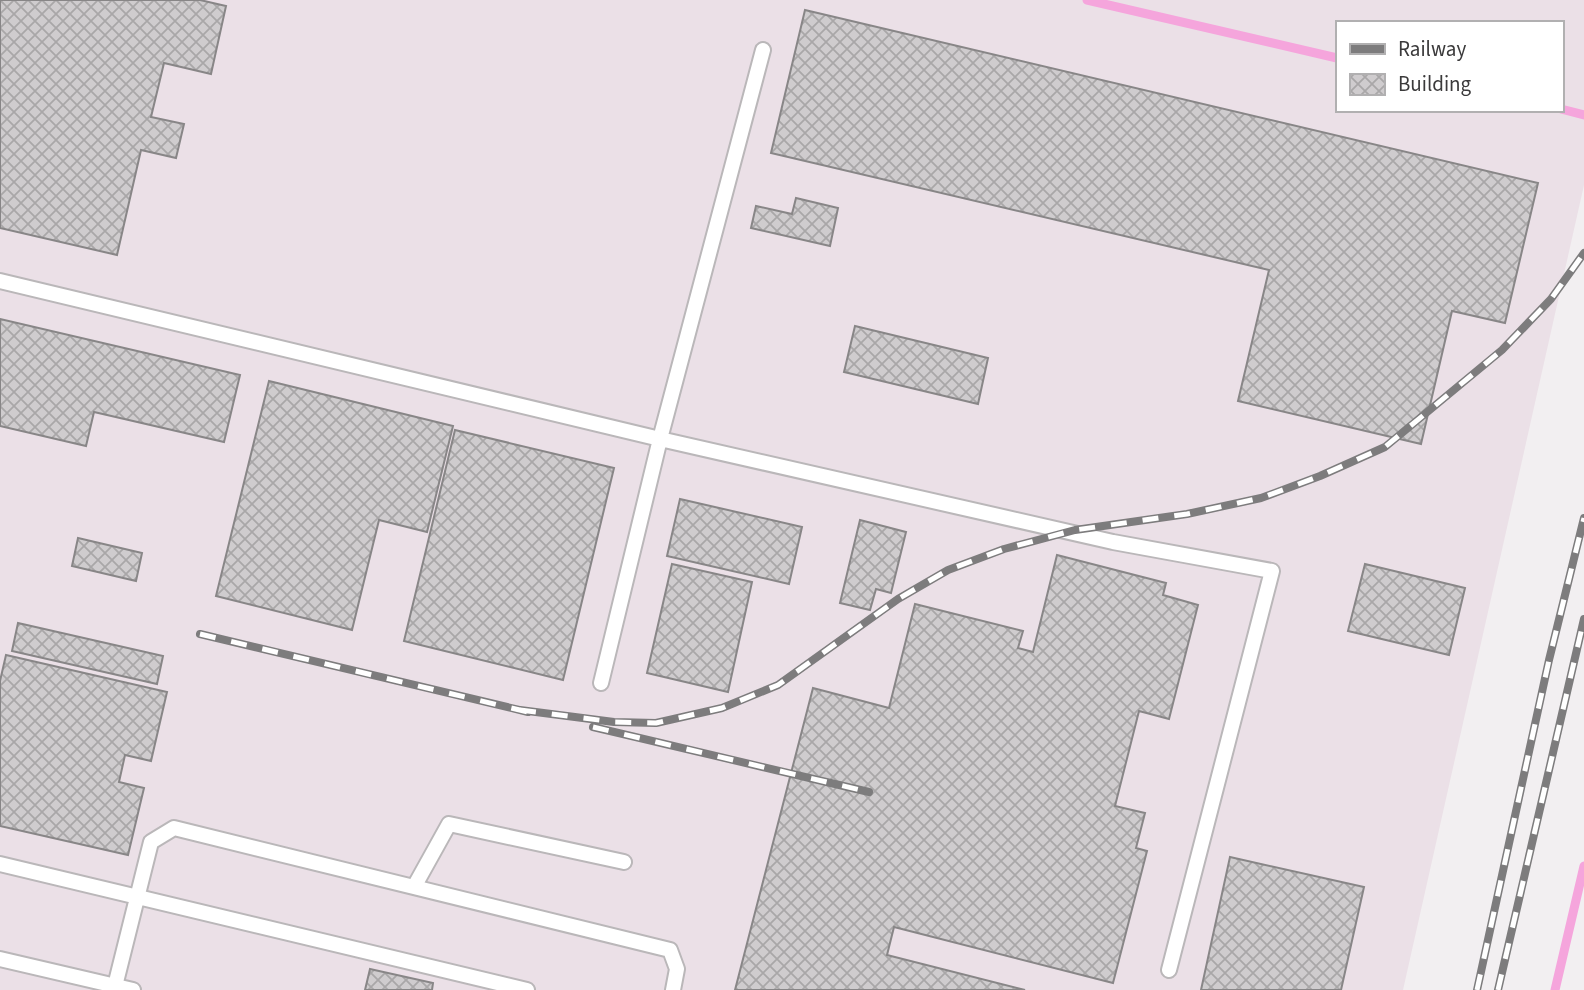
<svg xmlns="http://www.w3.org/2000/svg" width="1584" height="990" font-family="'Source Sans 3',sans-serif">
<defs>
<pattern id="building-cross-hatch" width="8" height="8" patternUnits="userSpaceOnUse" patternTransform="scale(1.75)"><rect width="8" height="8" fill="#cfccce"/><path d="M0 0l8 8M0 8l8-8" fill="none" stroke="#a9a7a8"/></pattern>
</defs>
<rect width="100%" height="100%" fill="#f2eff1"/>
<path fill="#ebe0e7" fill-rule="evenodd" d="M0,0H1584V185L1403,990H0ZM1337,23H1561V110H1337Z"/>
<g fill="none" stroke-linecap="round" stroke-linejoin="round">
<path stroke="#f5a5dc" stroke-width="9" d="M1087,0L1337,58
M1561,109L1584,115
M1555,990L1584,866"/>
</g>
<path fill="url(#building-cross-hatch)" stroke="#888687" stroke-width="2" d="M0,0H200L226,6L211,74L164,63L151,117L184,124L176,158L141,150L117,255L0,228Z
M805,10L1538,183L1505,323L1452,311L1421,444L1238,401L1269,270L771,153Z
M796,198L838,208L830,246L751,228L756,206L792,214Z
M0,319L240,375L224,442L94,412L86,446L0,426Z
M855,326L988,358L978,404L844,372Z
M269,381L453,426L427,532L379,520L352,630L216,596Z
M455,430L614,468L563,680L404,641Z
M680,499L802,527L789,584L667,556Z
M860,520L906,532L891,593L876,589L870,610L840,603Z
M78,538L142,553L136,581L72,566Z
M1057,555L1166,583L1163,595L1198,605L1169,719L1139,711L1115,806L1145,813L1136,848L1147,851L1113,983L894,927L887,955L1025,990H735L813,688L889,708L915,604L1023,631L1018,648L1033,652Z
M672,564L752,582L728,692L647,673Z
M1365,564L1465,588L1449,655L1348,631Z
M18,623L163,656L157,684L12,651Z
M6,655L167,692L151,761L125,755L119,782L144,788L128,855L0,826V681Z
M1230,857L1364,887L1341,990H1201Z
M370,969L433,983L432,990H365Z"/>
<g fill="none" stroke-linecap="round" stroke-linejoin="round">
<defs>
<path id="lane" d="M763,50L660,439L1113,542L1272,571L1169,970
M0,281L660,439L601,683
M0,864L527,990
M414,887L449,824L624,862
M0,959L133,990
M115,986L151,842L174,828L670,950L677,969L673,990"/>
</defs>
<use href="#lane" stroke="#bab7b9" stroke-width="18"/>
<use href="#lane" stroke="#fff" stroke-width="14"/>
<defs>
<path id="rail" d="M200,634L528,712
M520,710L614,722L656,723L722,708L778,685L898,599L948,570L1004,549L1075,530L1187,514L1261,498L1320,476L1385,447L1502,350L1551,299L1584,253
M593,727L869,792
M1477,990L1549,660L1584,518
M1498,990L1584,619"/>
</defs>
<use href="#rail" stroke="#7d7c7d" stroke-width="8"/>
<use href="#rail" stroke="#fff" stroke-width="5" stroke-dasharray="16" stroke-linecap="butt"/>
</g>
<rect x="1336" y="21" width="228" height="91" fill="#ffffff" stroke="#b1b0b1" stroke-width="2"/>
<rect x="1350" y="44" width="35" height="10" fill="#7d7c7d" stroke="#b1b0b1" stroke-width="2"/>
<text x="1398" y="56" font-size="21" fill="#3b3a3b">Railway</text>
<rect x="1350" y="74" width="35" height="21" fill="url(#building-cross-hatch)" stroke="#b1b0b1" stroke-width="2"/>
<text x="1398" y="91" font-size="21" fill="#3b3a3b">Building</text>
</svg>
